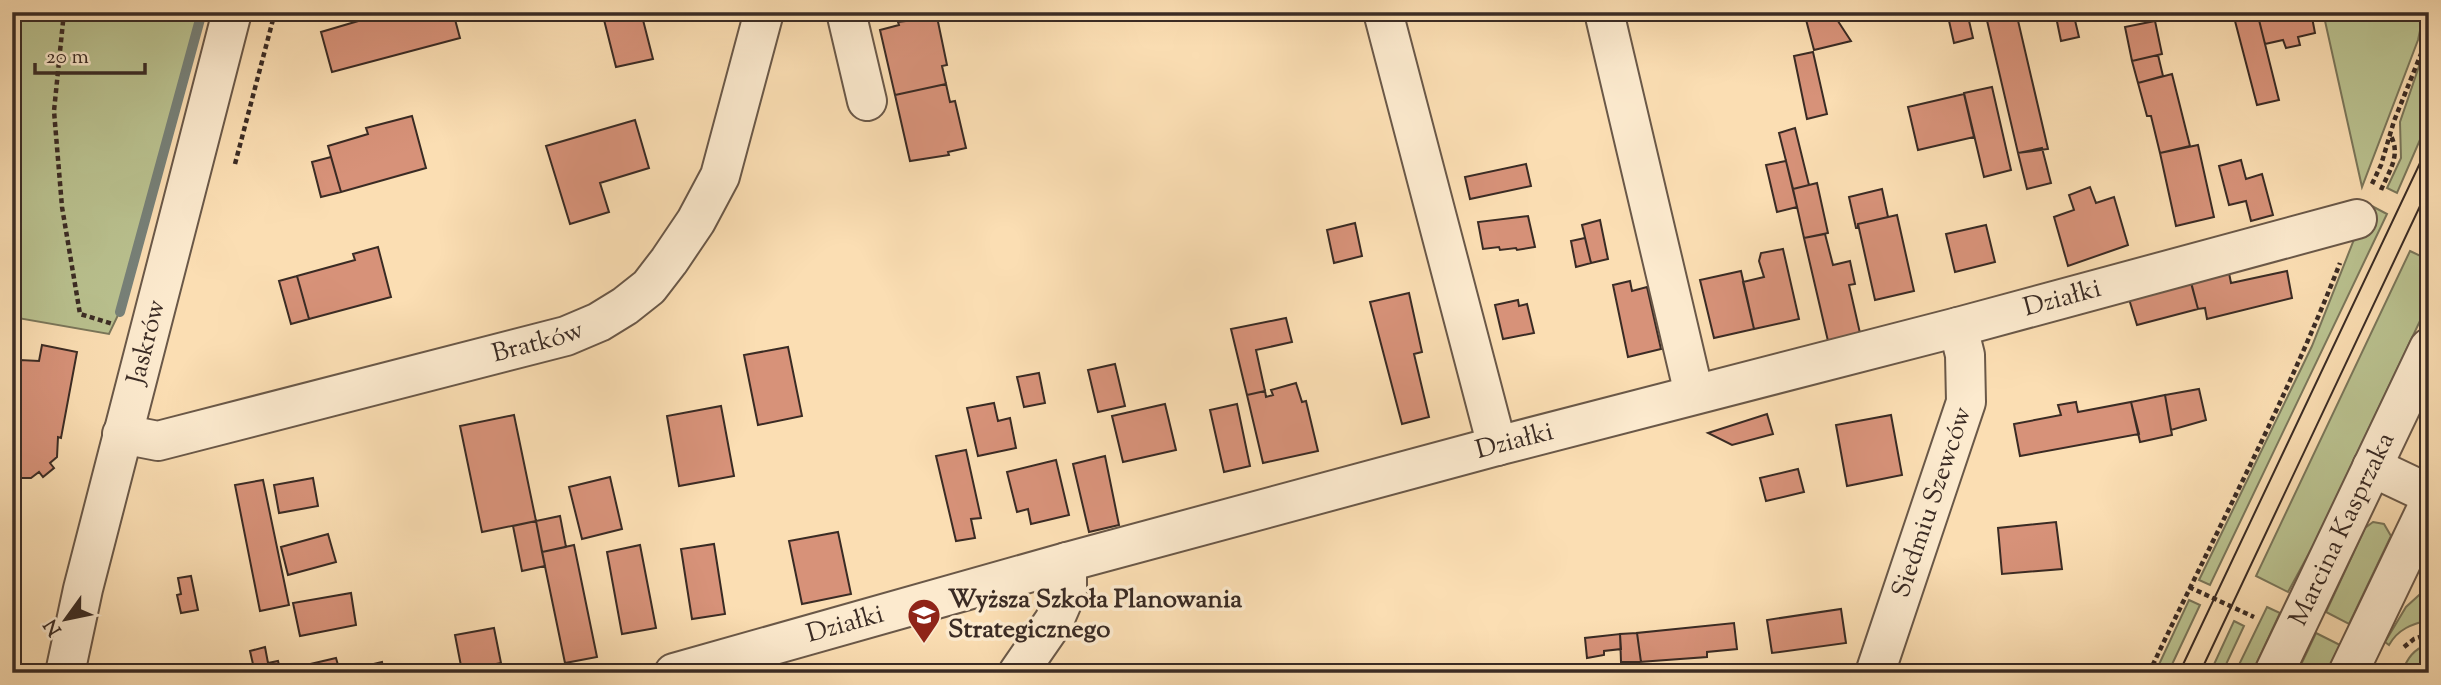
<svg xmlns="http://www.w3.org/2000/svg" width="2441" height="685" font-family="'Sorts Mill Goudy',serif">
<rect width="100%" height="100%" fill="#fbdeb3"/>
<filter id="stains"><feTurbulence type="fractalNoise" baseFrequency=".00286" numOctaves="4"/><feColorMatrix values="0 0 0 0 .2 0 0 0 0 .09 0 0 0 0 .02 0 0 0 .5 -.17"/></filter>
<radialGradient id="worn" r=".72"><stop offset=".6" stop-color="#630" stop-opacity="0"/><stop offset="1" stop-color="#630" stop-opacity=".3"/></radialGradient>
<path fill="#bac290" stroke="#7a765a" stroke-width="2" d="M12,12H204L120,311L109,334L12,317Z
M2323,12H2424L2418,40L2362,187Z
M2429,37V119L2397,193L2387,188L2401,158L2400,122Z
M2368,204L2387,214L2210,585L2199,580L2312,346Z
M2410,251L2429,260V302L2313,546L2288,592L2256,576Z
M2373,522L2384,524L2391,536L2349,624L2326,612L2365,528Z
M2429,586V620C2412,624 2398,629 2389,645L2385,642L2406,607Z
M2189,600L2200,605L2168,673H2155Z
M2267,607L2280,613L2252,673H2235Z
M2234,621L2244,626L2222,673H2210Z
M2316,633L2340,645L2326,673H2297Z
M2429,644V673H2401C2408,658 2413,649 2429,644Z"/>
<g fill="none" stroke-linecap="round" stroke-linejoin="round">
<path stroke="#778179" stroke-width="10" d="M120,312L202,12"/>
</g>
<path fill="#d79279" stroke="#3a2b24" stroke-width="2" d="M379,12H453L460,38L332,72L321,32L365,19L364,16Z
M602,12H671L643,20L653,59L616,67Z
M1655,12H1677L1656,17Z
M1804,12H1832L1851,41L1814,50Z
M1947,12H1967L1973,38L1954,43Z
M1985,12H2016L2048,149L2018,153Z
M2055,12H2073L2079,37L2061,41Z
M2257,12H2311L2315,33L2298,37L2300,45L2286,48L2283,40L2265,44Z
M2258,16L2279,100L2257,105L2235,21Z
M937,17L947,65L942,66L946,84L895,95L880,30L899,25L898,22Z
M2155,21L2162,54L2132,61L2125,27Z
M1813,52L1827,114L1807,119L1794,56Z
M2158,55L2163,76L2138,83L2132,61Z
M2172,74L2190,146L2160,153L2151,116H2147L2138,83Z
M946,84L950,102L955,101L966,148L948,152L949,155L910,161L895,95Z
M1992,87L2011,170L1984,177L1964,93Z
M1964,94L1974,137L1918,150L1908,107Z
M412,116L426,168L341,192L328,146L368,134L366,128Z
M635,120L649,168L600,183L609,212L570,224L546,146Z
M1795,128L1809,185L1793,189L1779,133Z
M2198,145L2214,217L2176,226L2160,153Z
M2042,148L2051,183L2027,189L2018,153Z
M331,157L341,192L321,197L312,162Z
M2241,160L2246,179L2262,174L2273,215L2251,221L2246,201L2229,205L2219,166Z
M1786,161L1797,207L1777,212L1766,165Z
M1526,164L1531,186L1470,199L1465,177Z
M1817,183L1828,233L1804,238L1793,189Z
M2090,187L2096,203L2114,197L2128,245L2068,266L2054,217L2074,210L2069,195Z
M1882,189L1888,217L1858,224V228H1856L1849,197Z
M1897,215L1914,291L1875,300L1858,224Z
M1528,216L1535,247L1517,250L1516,248L1500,250L1499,247L1483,249L1478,222Z
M1600,220L1608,259L1591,263L1582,225Z
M1355,223L1362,256L1334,263L1327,230Z
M1986,225L1995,262L1955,272L1946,234Z
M1825,234L1833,265L1850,261L1855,284L1849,285L1860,333L1828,341L1804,238Z
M1585,238L1591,263L1576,267L1571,241Z
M378,247L391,297L309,319L297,276L355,260L353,254Z
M1783,249L1799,319L1754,329L1743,282L1764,277L1759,261L1761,253Z
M1741,271L1754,329L1714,338L1700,280Z
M2287,271L2292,298L2207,319L2205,308L2198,309L2191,283L2229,273L2231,283Z
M297,276L309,319L291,324L279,281Z
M1630,281L1632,291L1647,287L1661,349L1628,357L1613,285Z
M2191,282L2198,309L2137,325L2129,299Z
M1409,293L1422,352L1414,354L1429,417L1402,424L1370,302Z
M1518,300L1519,306L1527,304L1534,333L1503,339L1495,305Z
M1286,318L1292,342L1256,350L1265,391L1247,395L1231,329Z
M42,345L77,352L61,438L58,437L57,457L50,463L54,468L43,477L39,472L31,478H12L20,360L39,361Z
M788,347L802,416L758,425L744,355Z
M1115,364L1125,406L1098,412L1088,370Z
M1039,373L1045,403L1024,407L1017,377Z
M1296,383L1302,402L1306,401L1318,451L1263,463L1247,395L1265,391L1266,397L1273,395L1271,390Z
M2199,389L2206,420L2171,430L2165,395Z
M2165,395L2172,435L2140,442L2131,402Z
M2076,402L2078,412L2131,402L2139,434L2020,456L2014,424L2061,415L2058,405Z
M994,403L998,421L1010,418L1016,448L978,456L967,408Z
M1165,404L1176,450L1123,462L1112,416Z
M1237,404L1250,466L1224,472L1210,410Z
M721,406L734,476L679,486L667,416Z
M1767,414L1773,434L1732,445L1708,433Z
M514,415L536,521L482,532L460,426Z
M1891,415L1902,475L1847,486L1836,425Z
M966,450L981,518L971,519L975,538L956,541L936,456Z
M1105,456L1119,525L1089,532L1073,464Z
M1056,460L1069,515L1031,524L1028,509L1017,512L1007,472Z
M1798,469L1804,492L1766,501L1760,478Z
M610,477L622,529L582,539L569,487Z
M313,478L318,506L279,513L274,485Z
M263,480L289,605L260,611L235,485Z
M560,516L566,547L542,552L536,521Z
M536,521L545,566L522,571L513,526Z
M2056,522L2062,569L2002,574L1998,528Z
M838,532L851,594L802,604L789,541Z
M328,534L336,562L288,575L281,547Z
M714,544L725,614L692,619L681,549Z
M574,545L597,657L565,663L542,552Z
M640,545L656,628L622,634L607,552Z
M191,576L198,610L181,613L177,595L181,594L178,578Z
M351,593L356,625L300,636L293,603Z
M1841,609L1846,643L1772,653L1767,620Z
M1734,623L1737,649L1707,652V657L1639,662H1641L1637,633Z
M494,628L501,663L462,671L455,635Z
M1637,633L1641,662H1621L1620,634Z
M1620,634L1621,649L1604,651V655L1587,658L1585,638Z
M265,647L268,663L278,661L281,673H255L250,651Z
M336,658L340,672L382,662L384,673H308L306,665Z
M1816,668V673L1752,672Z"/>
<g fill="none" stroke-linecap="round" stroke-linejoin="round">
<defs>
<g id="minor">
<path d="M846,12L867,101"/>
<path d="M1383,12L1497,446"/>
<path d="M1604,12L1694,394"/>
<path id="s1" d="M122,434L158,441L566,336L599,322L625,306L649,287L669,261L696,221L720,176L764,12"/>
<path d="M2372,467L2429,494"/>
<path id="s2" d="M65,673L83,589L232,12"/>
<path id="s3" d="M674,673L1067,562L1497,446L1958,327L2357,219"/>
<path d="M1018,673L1054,621L1067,591V562"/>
<path id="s4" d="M1875,673L1966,402L1965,355L1958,327"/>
<path id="s5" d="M2274,673L2429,348"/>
<path d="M2348,673L2429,504"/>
</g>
</defs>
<use href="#minor" stroke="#6a5848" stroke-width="42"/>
<path stroke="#3a2b24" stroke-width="4.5" stroke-dasharray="5 3.5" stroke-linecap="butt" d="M64,12L54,111L62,207L80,314L113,324
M235,164L275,12
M2372,184L2381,165L2394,121L2429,34
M2381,190C2389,171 2401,156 2391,136
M2189,587L2254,617
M2404,647L2414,639L2429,634
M2149,673C2213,537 2285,404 2340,263"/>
<use href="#minor" stroke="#fceace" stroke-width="38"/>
<path stroke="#3a2b24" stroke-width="2" d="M2179,673L2429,144
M2200,673L2429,187"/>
</g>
<defs>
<symbol id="university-pin" viewBox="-11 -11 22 30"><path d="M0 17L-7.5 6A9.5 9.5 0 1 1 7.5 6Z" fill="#8f2418" stroke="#fceace"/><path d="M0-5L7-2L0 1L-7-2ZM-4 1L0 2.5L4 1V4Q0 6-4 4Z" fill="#fff"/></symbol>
</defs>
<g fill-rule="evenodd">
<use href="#university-pin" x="905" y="596" width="38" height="52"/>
</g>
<g text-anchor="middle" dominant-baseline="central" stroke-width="7" stroke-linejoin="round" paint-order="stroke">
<g font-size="26" fill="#3a2b24" stroke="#fceace">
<text stroke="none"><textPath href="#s3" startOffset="1438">Działki</textPath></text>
<text stroke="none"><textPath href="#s1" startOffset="429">Bratków</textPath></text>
<text stroke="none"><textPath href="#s2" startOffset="341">Jaskrów</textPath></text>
<text stroke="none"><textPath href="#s3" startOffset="872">Działki</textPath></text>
<text stroke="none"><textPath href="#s4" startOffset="180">Siedmiu Szewców</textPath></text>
<text stroke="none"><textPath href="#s5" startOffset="159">Marcina Kasprzaka</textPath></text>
<text stroke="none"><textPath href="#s3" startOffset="178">Działki</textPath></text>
</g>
<g font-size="26" font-weight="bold" fill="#3a2b24" stroke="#fceace" text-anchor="start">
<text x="948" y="600">Wyższa Szkoła Planowania<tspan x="948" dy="30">Strategicznego</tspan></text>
</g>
</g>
<rect width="2441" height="685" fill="none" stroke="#fbdeb3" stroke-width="42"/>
<rect x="14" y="14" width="2413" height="657" fill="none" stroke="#3a2b24" stroke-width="3.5"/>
<rect x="21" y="21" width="2399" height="643" fill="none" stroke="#3a2b24" stroke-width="2"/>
<g transform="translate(66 619) rotate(237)" stroke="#fceace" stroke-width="5" paint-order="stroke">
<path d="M0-5L12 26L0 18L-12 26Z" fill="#3a2b24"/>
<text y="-10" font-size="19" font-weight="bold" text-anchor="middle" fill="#3a2b24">N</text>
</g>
<path d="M35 63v10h110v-10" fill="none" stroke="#3a2b24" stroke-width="3.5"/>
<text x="46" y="63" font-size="21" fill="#3a2b24" stroke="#fceace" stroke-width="5" paint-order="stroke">20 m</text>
<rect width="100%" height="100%" filter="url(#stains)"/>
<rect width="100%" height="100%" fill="url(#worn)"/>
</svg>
